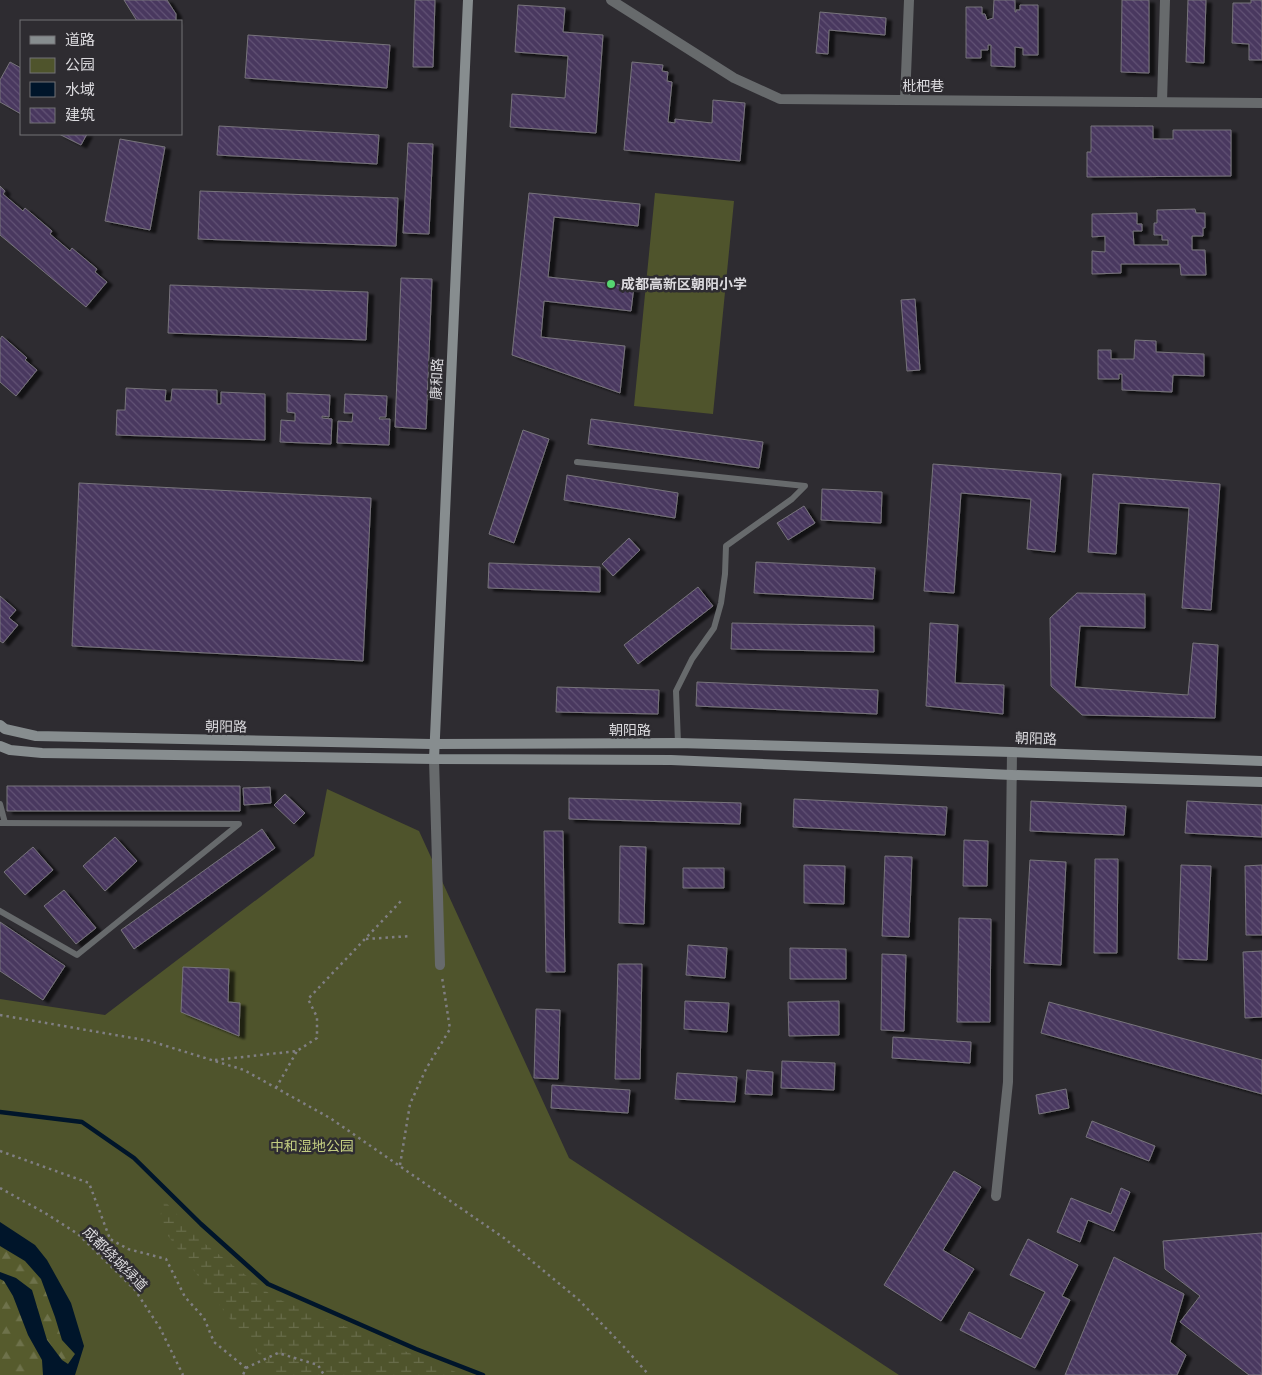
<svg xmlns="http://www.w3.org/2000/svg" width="1262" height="1375" font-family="'Fira Sans Condensed','Noto Sans SC',sans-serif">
<defs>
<pattern id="forest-firs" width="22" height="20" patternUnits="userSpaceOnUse" patternTransform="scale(1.25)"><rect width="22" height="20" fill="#565b2d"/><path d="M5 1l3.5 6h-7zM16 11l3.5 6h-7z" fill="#6e724b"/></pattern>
<pattern id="wetland-marsh" width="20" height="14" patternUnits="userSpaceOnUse" patternTransform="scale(1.25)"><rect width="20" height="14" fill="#4f542c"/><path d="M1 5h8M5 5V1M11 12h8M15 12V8" fill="none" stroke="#686c4a"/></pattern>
<pattern id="building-back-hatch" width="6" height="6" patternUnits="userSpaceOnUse" patternTransform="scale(1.25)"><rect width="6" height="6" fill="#48375e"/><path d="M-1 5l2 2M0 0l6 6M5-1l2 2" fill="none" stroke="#625375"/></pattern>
<filter id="shadow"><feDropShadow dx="5.5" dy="3" stdDeviation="1" flood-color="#0009"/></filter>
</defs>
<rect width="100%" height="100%" fill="#2e2c31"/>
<path fill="#4f542c" d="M655,193L734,201L713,414L634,406Z
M327,789L419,831L569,1158L899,1375H0V999L105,1015L314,856Z"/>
<path fill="url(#forest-firs)" d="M0,1246L25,1261L41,1279L55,1317L62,1340L75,1354L68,1365L62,1360L47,1340L38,1309L16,1278L0,1272Z
M0,1279L4,1281L13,1296L28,1335L42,1360L43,1375H0Z"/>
<path fill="url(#wetland-marsh)" d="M162,1198L200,1240L275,1298L463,1375H442L437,1372V1375H276L233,1323L160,1225Z"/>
<path fill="#00152a" d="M0,1222L35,1245L47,1260L71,1303L84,1346L75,1375H43L42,1360L28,1335L13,1296L4,1281L0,1279V1272L16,1278L32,1290L47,1340L62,1360L68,1364L75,1354L62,1340L55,1317L41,1279L25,1261L0,1246Z"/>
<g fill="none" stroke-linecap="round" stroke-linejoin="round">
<path stroke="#00152a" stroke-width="4.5" d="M0,1112L82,1122L134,1158L201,1224L268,1284L416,1349L483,1375"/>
</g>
<path fill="url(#building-back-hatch)" stroke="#77747b" filter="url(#shadow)" d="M124,0H167L176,14V21H137Z
M415,0H435L433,67H413Z
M994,0H1015V12H1016V10H1020V5H1038V55H1023V48L1015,47V67L991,66V45H988V50H981V58H966V7H982V14H985L987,20L993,18Z
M1122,0H1149V73L1121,72Z
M1188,0H1206L1204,63L1186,62Z
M1251,0H1262V60H1249V44L1232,43L1233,3H1251Z
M518,5L565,8L563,32L603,35L596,133L510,127L512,94L565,98L568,56L515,52Z
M820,12L886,18L885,35L829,30L828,54L816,53Z
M248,35L390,45L387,88L245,78Z
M10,62L21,68V114L0,102V80Z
M632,62L663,65L662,71L668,72L667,81L672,82L668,122L675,123V119L712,123L713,100L745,103L740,161L624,150Z
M219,126L379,135L377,164L217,155Z
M1091,126H1153V139H1173V130H1231V176L1087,177V152H1091Z
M59,134H87L81,145Z
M120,139L165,147L150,230L105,221Z
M408,143L433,144L429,234L403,233Z
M0,186L5,191L3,194L23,211L25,208L52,231L50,234L70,251L72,248L97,269L95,272L107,282L86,307L0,235Z
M200,191L398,198L396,246L198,239Z
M529,193L640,204L638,226L554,217L548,277L634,286L631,311L544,301L541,337L625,346L620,393L512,355Z
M1195,209L1196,213H1205V228H1203V236H1192V250H1205L1206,275H1181L1180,264H1121V273L1092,274V251L1105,252V236L1092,237V214L1137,213V224H1142V231H1133L1134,245H1168V240H1162V235H1154V223H1157V210Z
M401,278L432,279L426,429L395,427Z
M170,285L368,292L366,340L168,333Z
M915,299L920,370L907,371L901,300Z
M2,336L27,358L25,360L37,370L16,396L0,382V339Z
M1135,340L1156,341V352L1204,354V376L1173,375L1172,392L1122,390V374H1119V379H1098V350H1111V359H1134Z
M126,388L166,390L165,401H171L172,389L217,390V404H221V392L265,394V440L116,435L117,410H125Z
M287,393L330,395L329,417L322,416V418L332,419L331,444L280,442L281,420L295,421V413L287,412Z
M345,394L387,396L386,417H380L379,419H390L389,445L337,443L338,421L352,422L353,413H344Z
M591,419L763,442L759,468L588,444Z
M523,430L549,439L514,543L489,534Z
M933,464L1061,474L1055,552L1027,549L1031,499L961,493L954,593L924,591Z
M1093,474L1220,484L1211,610L1182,608L1189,508L1119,503L1116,554L1088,552Z
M567,475L678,493L675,518L564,500Z
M79,483L371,498L363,661L72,646Z
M822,489L882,492L881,523L821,520Z
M804,506L815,523L788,540L777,523Z
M629,538L640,550L613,576L602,564Z
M756,562L875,568L873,599L754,593Z
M489,563L600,567V592L488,588Z
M698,587L713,606L638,664L624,645Z
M1077,593L1145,594V628L1080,626L1075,687L1188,695L1193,643L1218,645L1215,718L1082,715L1051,686L1050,618Z
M0,596L16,610L9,618L18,625L3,643L0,641Z
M732,623L874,626V652L731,649Z
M930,623L958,625L955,683L1004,685L1003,714L926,706Z
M697,682L878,690L877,714L696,706Z
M557,687L659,690L658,714L556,712Z
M7,786H240V811H7Z
M270,787L271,803L244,805L243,788Z
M285,794L305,813L294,824L274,805Z
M569,798L741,803L740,824L569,819Z
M794,799L947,807L945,835L793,827Z
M1031,801L1126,806L1124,835L1030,831Z
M1187,801L1262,805V837L1185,833Z
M262,829L275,848L134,949L121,930Z
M544,831H563L565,972H546Z
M115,837L137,861L105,891L83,866Z
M964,840L988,841L987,886H963Z
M620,846L646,847L644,924L619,923Z
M33,847L53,870L25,895L4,872Z
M885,856L912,857L909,937L882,936Z
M1095,859H1118L1117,953H1094Z
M1030,860L1066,862L1061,965L1024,963Z
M804,865L845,866L844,904L804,903Z
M1181,865L1211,866L1207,960L1178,959Z
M1262,865V935H1246L1245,866Z
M683,868H724V888H683Z
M64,890L96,928L76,944L44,906Z
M959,918L991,919L990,1022H957Z
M0,922L65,966L43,1000L0,971Z
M688,945L727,948L725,978L686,975Z
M790,948L846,949V979H790Z
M1262,951V1017L1245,1018L1243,952Z
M882,954L906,955L904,1031L881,1030Z
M618,964H642L640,1079H615Z
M183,967L229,969L228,1002L240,1003L239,1036L181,1012Z
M685,1001L729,1003L727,1032L684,1029Z
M839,1001V1035L789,1036L788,1002Z
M1049,1002L1262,1060V1094L1041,1033Z
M536,1009L560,1010L558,1079L534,1078Z
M893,1037L971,1042L970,1063L892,1058Z
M782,1061L835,1063L834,1090L781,1088Z
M747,1070L773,1072L772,1095L745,1094Z
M677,1073L737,1077L735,1102L675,1099Z
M552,1085L630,1090L628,1113L551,1108Z
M1066,1089L1069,1108L1039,1114L1036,1095Z
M1092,1121L1155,1146L1149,1161L1086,1137Z
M954,1171L981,1187L943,1250L974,1269L941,1321L884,1285Z
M1121,1188L1130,1192L1114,1231L1088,1220L1080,1242L1057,1232L1071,1198L1111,1214Z
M1262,1233V1375H1249L1180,1322L1200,1296L1165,1269L1163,1241Z
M1028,1239L1078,1265L1062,1296L1070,1300L1035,1368L960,1330L969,1312L1021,1339L1045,1292L1010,1275Z
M1114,1257L1184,1294L1170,1342L1186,1355L1177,1375H1065Z"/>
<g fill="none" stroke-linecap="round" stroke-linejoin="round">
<path stroke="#807f83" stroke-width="2.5" stroke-dasharray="2.5 4" stroke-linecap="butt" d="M366,939L411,936
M0,1015L150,1041L244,1070L330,1118L504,1238L579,1300L624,1347L649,1375
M215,1060L297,1051L317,1038V1017L308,999L402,900
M276,1088L297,1051
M0,1151L89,1183L110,1239
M400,1165L410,1104L426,1069L450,1029L442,977
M0,1188L45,1213L78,1234L135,1290L160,1328L183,1375
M99,1254L110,1239L128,1249L166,1259L185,1297L204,1318L214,1342L246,1368L243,1375
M246,1368L278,1353L318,1365L324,1375"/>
<path stroke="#676a6c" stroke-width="6" d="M577,462L805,486L792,499L726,546L725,574L721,603L714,628L692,659L676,691L678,743
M0,804L5,823
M0,823L239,824L77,955L0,911"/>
<path stroke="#676a6c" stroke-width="10" d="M611,0L734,78L780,99L1262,103
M905,100L909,0
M1162,102L1165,0
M434,759L440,965
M996,1196L1008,1082L1012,752"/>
<path stroke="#878d8f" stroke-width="10" d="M0,725L5,729L36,736L431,744L678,743L1012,752L1262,761
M0,746L10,750L42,753L434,759L671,760L1012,775L1262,782
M434,759L468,0"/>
</g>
<circle fill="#56d671" stroke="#2e2c31" stroke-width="2" cx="611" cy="284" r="5"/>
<g text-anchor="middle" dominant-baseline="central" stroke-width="5" stroke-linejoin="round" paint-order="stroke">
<g font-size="14" fill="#dbdade" stroke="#2e2c31">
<text x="923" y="86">枇杷巷</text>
<text transform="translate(437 379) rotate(-87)">康和路</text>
<text transform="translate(226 727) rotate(1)">朝阳路</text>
<text x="630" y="730">朝阳路</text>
<text transform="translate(1036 739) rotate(2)">朝阳路</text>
<text transform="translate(115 1259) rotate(45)">成都绕城绿道</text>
</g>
<g font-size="14" font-weight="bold" fill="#dbdade" stroke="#2e2c31" text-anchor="start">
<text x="621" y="284">成都高新区朝阳小学</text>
</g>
<g font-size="14" fill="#c2cc81" stroke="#2e2c31">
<text x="312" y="1146">中和湿地公园</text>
</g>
</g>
<rect x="20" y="20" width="162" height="115" fill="#2e2c31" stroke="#737276"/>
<rect x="30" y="36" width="25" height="8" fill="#878d8f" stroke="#737276"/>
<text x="65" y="45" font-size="15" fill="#dbdade">道路</text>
<rect x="30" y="58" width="25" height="15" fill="#4f542c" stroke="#737276"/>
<text x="65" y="70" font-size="15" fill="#dbdade">公园</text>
<rect x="30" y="82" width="25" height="15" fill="#00152a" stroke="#737276"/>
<text x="65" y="95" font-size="15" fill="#dbdade">水域</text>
<rect x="30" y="108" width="25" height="15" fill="url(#building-back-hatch)" stroke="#737276"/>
<text x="65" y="120" font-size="15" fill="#dbdade">建筑</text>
</svg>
